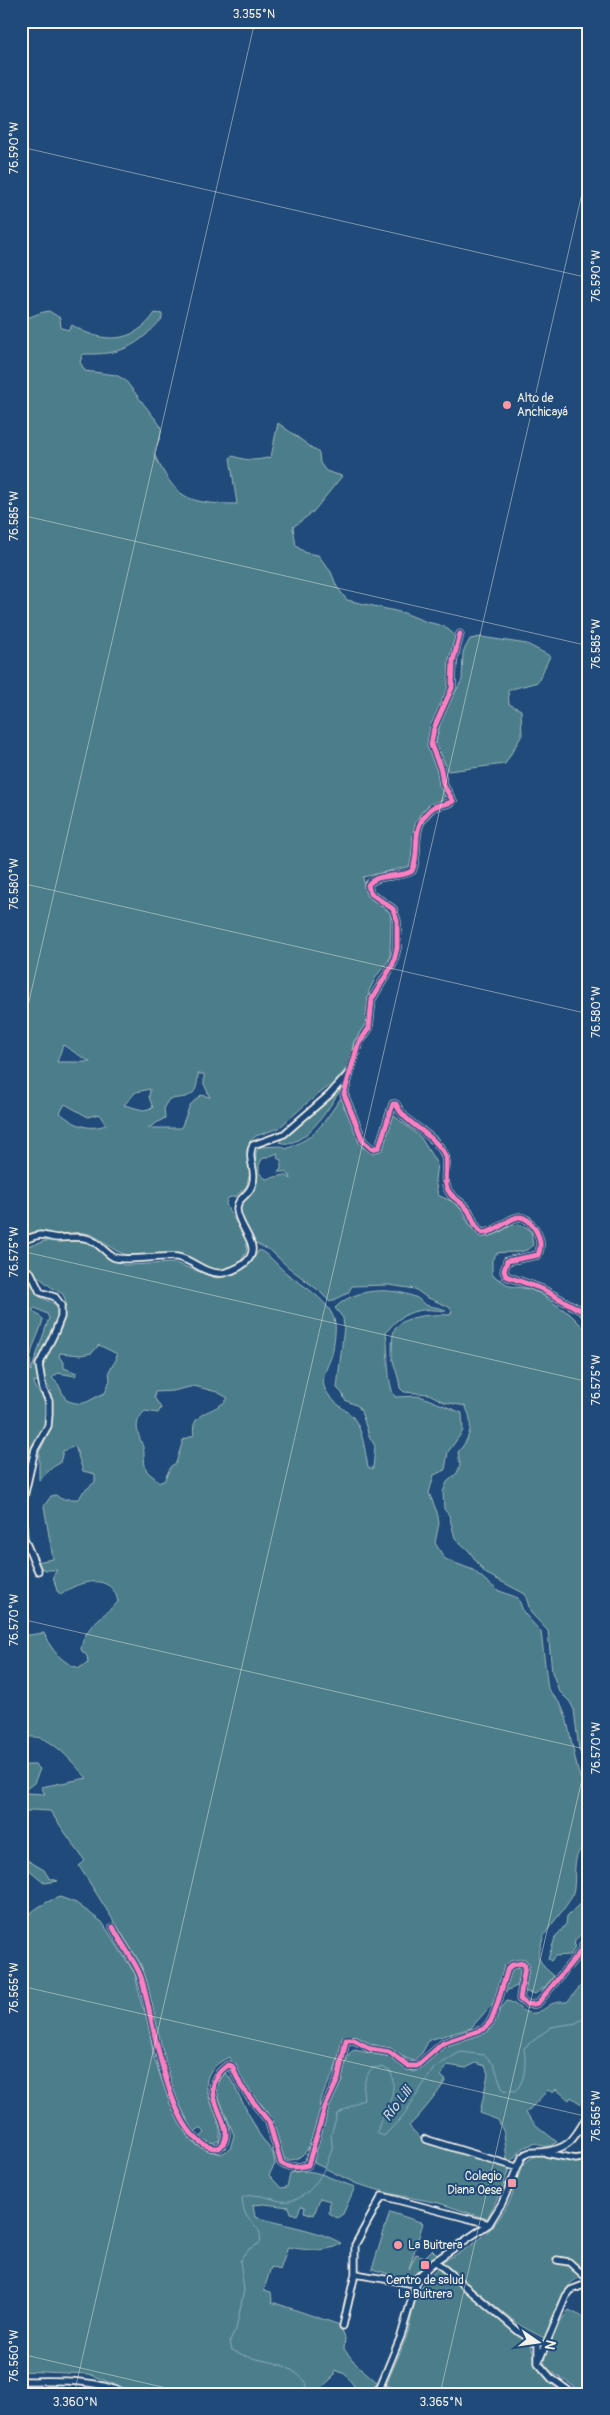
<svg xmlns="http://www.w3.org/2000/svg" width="610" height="2415" font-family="Pangolin,sans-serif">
<rect width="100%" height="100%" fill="#1f4a7a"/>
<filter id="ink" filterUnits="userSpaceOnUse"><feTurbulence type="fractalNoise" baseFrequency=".02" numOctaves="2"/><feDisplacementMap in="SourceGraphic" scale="10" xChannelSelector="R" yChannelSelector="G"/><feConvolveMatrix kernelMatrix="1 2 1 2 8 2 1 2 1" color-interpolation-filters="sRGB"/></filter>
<g filter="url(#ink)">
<path fill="#4b7e8a" stroke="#a0b8b9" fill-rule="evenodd" d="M49,311L60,318L61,328L69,330L72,325C102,344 134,344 155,313L162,314V319C136,347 122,355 83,354L80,362L85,371L116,375L125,380L160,425C164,436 156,443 154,454C176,499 187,504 237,504L230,458L233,456C247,461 256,461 271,457L278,423L319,453L320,463L326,471L342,476L313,512L293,527L296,546L306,553L318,555L331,572L337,587L347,600L404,613L427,622L444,626L457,637L459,647L455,679L437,713L429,743L440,767L446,794L419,830L411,866L363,877L365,892L391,911L390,958L376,977L369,991L366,1023L354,1041L349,1065L336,1081L307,1103L279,1128L256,1136L250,1141L247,1151L250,1173L246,1187L236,1196L228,1198L226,1203C228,1215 247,1233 247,1246C247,1263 222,1277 207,1268C196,1262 190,1256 177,1255C160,1253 139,1259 124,1254C109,1250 100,1235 85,1233C75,1231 67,1235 58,1235C53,1235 48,1233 43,1233C36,1234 28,1237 21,1238V319C32,318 38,312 49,311ZM63,1045L90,1062H57ZM198,1074H204V1084L210,1097L201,1095L190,1105L181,1128H148L165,1118L164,1107L169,1099C191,1097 197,1097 198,1074ZM150,1089L149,1097L153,1108L143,1110L124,1105L136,1092ZM65,1104L88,1117L99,1114L106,1125C87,1131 75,1125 60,1113Z
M481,637L527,644L550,656L538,682L508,690L509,704L521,710L522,735L505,764L448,771L436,742L441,718L462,680L463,652L470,639Z
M344,1084C333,1101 305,1152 279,1142L308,1115L331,1099Z
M341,1098L344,1100V1108C355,1118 354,1135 363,1148L377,1150L392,1114L421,1138L437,1164L435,1180L438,1195C443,1198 451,1200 456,1204C467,1213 466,1230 482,1235C504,1241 509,1212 531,1231L533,1246C523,1255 510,1251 497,1253L492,1260V1275L510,1286L529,1289L539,1293L570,1314L584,1328L588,1329L589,1774L579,1750L574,1710L570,1702L559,1691L552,1672L548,1631L531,1613L525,1594L485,1573L469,1551L455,1538L449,1515L444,1509L443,1492L447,1482L457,1473L460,1465L458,1452C470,1439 475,1423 465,1406L444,1402L429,1394L404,1392L400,1388C399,1377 393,1364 392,1355C392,1349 392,1333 395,1328C405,1315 435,1314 450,1315L452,1311L449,1307L426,1297L415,1289L389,1285L352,1286L348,1293L330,1302L318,1290L288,1267L271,1251L253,1242L240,1218V1204L255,1175L256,1152L259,1147L281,1146L286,1149C318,1136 322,1124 341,1098ZM278,1153L277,1158L281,1160V1169L278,1172H285L290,1176L291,1179L285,1175L266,1179L259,1173V1165L262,1159Z
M72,1240L87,1242L124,1265L175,1263L217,1278L235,1274L252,1261L259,1250C270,1255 276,1264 285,1272C300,1284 328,1299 334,1319C337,1327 334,1341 333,1349C332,1362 319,1375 325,1389C330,1400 343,1408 352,1416C363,1428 365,1452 368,1467L373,1469L375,1446L369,1436L361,1411L358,1406L345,1400L342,1393L337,1388L344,1327L343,1318L335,1308C354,1288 391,1287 415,1297C419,1298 421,1302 424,1304C431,1308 440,1306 446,1311C442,1311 439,1310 434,1310C415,1308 397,1316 386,1333C389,1350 386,1383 395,1397L420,1396L462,1413L463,1431L448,1452L445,1470L434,1475L429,1493L437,1512L439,1523L435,1543L445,1559L473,1570L497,1590L518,1598L524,1613L541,1632L548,1689L561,1705L566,1717L577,1767L581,1781L589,1794V1843C571,1850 576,1873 574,1888C572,1904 550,1923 543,1938C541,1944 540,1951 538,1957L544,1967L554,1976L545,1987L535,1994L523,1991L519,1985L502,1993L471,2028L429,2040L422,2053L413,2061L375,2045L348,2040C339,2050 338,2060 334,2072C330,2081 324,2090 321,2100C319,2105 322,2110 321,2115C317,2132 308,2162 287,2160L282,2156L267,2112L262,2105L244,2090L229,2057C180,2081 228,2111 219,2141L211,2143L199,2138L205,2133L202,2129H198L194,2133L169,2084L145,1976L139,1961L79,1866L85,1861L50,1811L31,1810L21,1815V1770L27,1765H36L40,1769L34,1783L26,1789V1793L45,1794L41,1787L87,1778C71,1762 46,1726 21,1740V1636L44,1633C51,1650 62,1663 79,1668L88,1663L87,1656L81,1650C83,1627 103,1617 118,1602C113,1572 78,1580 61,1595L57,1591L53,1576L57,1570H46L38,1567L36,1562L53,1559L44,1506L51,1496L56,1495L61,1499H79L83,1492L95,1482V1474L83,1471L75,1446L63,1451L60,1463L53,1467L39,1480V1453L50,1429L51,1415V1391L45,1382L43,1369L44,1361L61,1328L66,1302L63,1294C46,1287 38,1272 21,1267V1245H33L45,1241ZM99,1345L117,1354L116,1360L109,1371L110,1380L105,1393C87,1400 86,1408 66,1400L58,1384L52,1378L58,1373L75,1376L77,1373L64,1368V1362L59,1357L60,1353L81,1355L92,1353ZM194,1386L217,1392L228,1398C218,1413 189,1410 194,1435L183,1440L176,1463L171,1466L164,1481L159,1482C156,1478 150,1475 147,1471C143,1464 145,1454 143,1447C138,1433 132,1423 145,1411L158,1413L161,1408L154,1397L155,1392L173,1391Z
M21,1273L27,1276L40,1297L55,1304L58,1311V1320L38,1370L39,1382L34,1381L35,1388C46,1397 49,1414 43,1428C40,1434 35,1439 33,1445C27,1458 25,1474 21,1488ZM35,1308L47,1314L49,1318L31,1371C28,1347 38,1341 43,1319L32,1310Z
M21,1839L27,1860L44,1870L49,1878L58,1881L45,1883L21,1863Z
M589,1895C589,1912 590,1928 575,1940L574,1949L570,1955L555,1956L551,1961L548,1959L555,1938L566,1924L567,1916Z
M60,1897L76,1903L102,1922L135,1974L142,2006L147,2014L154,2058L169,2100L190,2141L206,2150L221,2154L230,2149L234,2135L215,2088L223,2072L229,2076L259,2134L273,2153L275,2164L269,2175L281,2188L287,2187L290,2173C314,2166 332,2180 355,2187L343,2214L337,2218L329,2213L330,2201L320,2198L314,2215L304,2212L305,2207L301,2206L297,2215L291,2213L289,2207L264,2204L253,2205L255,2217C281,2225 316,2229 341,2243C329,2253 304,2250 288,2247L280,2270L271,2267L264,2290L271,2292L272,2302L340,2325L345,2338L344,2349L356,2364L378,2383L371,2393L360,2394L345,2374L335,2370V2375L315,2394H137L89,2374L21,2371V1923C32,1910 44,1902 60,1897Z
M589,1972V2106L587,2108L571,2097L569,2100L556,2089L553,2093L548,2090L526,2113L536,2125L557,2142C550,2148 542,2147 535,2143L523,2148L511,2161L507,2160L504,2133L498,2120L480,2113L488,2074L485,2066L476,2063L466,2068L447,2065L441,2076L446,2080C439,2092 419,2117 409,2126L425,2143L509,2168L502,2189L487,2219L439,2203L392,2194L357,2184L314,2163C310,2154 343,2065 351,2052L354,2050L390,2057L414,2072L444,2044L473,2037L485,2029L507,2001C517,2002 523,2016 535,2013C550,2009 546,2001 567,2002L588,1977L586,1975Z
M537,2155L589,2158V2275C566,2280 568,2290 556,2307L559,2312L544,2338L519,2325L441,2262C471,2248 490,2235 507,2206C519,2186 512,2166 537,2155Z
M390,2212L423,2223L409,2269L416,2254L425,2257L432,2250L437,2255L426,2261L413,2278L406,2279L372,2269Z
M440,2267L531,2345L535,2360L540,2369L570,2394H414L386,2386C392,2369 401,2352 407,2335C416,2302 412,2291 440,2267Z
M569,2310L589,2320V2394H585L545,2367C542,2344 556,2327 569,2310Z"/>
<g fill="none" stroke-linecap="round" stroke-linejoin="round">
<path stroke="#8aa9bd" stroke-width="1" d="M305,2394L306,2382C280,2355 262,2366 232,2350L230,2341L236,2329L244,2290L240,2261L249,2249L260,2243C263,2227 252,2226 246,2215C243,2210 243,2203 242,2198C252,2192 266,2197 276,2200C306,2209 326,2172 332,2148C333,2144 331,2140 331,2136C332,2129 336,2120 337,2114L364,2099C362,2086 364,2079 372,2068L382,2067L391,2072C399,2098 382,2110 377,2133L384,2136L403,2116L434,2068L460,2052L485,2055L494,2065L503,2090L515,2091C526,2081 526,2062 524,2048L551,2027L576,2023L589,2015"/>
<defs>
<path id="minor" d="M460,634L453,661L452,688L434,728L431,745L441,770L443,784L453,801C446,806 438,803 431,809C408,829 422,850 412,871C399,879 378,872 368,885L370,893L393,909L397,921V948L393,964L372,999L369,1028L358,1045L344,1094L363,1141L372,1149L379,1147L393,1104H396C405,1124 430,1132 442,1150C450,1161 443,1173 446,1185C449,1198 461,1200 468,1210C473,1218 474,1227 482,1233C504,1233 517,1200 535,1229C540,1237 542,1246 538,1255L507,1261L504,1271L506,1276L542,1289L582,1311L589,1318
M21,1241C28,1239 33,1236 40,1235C46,1235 52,1238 58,1238C68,1238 75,1236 85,1238C97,1240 103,1251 113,1257C123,1262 162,1255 177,1257C194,1260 205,1275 223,1273C233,1271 247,1265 251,1255C257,1242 238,1226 237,1210C236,1198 249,1196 252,1185C258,1171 246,1159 253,1145L284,1134L329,1095L349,1073
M21,1267L31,1273L40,1292L55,1297L61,1305V1317L55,1332L39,1365L43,1389L49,1401V1414L48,1426L35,1449L22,1506L24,1538L38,1571
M113,1927C121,1944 135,1960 141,1977C153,2013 168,2151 219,2148C245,2128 188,2093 228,2065L232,2066L241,2086L269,2122L281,2163C289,2169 299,2167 308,2165L325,2107L338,2079L346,2040H354L371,2049L389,2052L408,2066H417L443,2043L484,2029L491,2021L496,2008L508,1968L512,1965L523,1963L525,1966L520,1999C526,2005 530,2006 538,2003L580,1952L589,1934
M425,2139L516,2167
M546,2153L576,2159L589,2156
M557,2260L569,2262L589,2280
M435,2261L519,2332L538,2344V2363
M355,2274L414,2284
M343,2326L355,2274V2245L382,2196L489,2224
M21,2381C55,2381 95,2378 125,2394
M378,2388L398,2394
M377,2394L401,2336L418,2277L435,2261L489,2224L502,2203L522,2157C528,2151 533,2152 540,2152C571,2150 575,2137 589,2113
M573,2394L551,2378L538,2363L566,2296L571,2290L589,2283"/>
</defs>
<use href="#minor" stroke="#f4f1e8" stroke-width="9"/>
<use href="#minor" stroke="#1f4a7a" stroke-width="5.5"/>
<defs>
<path id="cycleway" d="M460,634L453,661L452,688L434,728L431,745L441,770L443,784L453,801C446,806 438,803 431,809C408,829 422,850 412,871C399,879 378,872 368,885L370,893L393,909L397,921V948L393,964L372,999L369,1028L358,1045L344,1094L363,1141L372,1149L379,1147L393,1104H396C405,1124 430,1132 442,1150C450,1161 443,1173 446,1185C449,1198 461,1200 468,1210C473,1218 474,1227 482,1233C504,1233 517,1200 535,1229C540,1237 542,1246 538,1255L507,1261L504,1271L506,1276L542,1289L582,1311L589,1318
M113,1927C121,1944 135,1960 141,1977C153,2013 168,2151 219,2148C245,2128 188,2093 228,2065L232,2066L241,2086L269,2122L281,2163C289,2169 299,2167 308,2165L325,2107L338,2079L346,2040H354L371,2049L389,2052L408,2066H417L443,2043L484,2029L491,2021L496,2008L508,1968L512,1965L523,1963L525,1966L520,1999C526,2005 530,2006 538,2003L580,1952L589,1934"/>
</defs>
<use href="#cycleway" stroke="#1f4a7a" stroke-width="8"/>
<use href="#cycleway" stroke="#ff80c0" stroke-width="5"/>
</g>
</g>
<path fill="none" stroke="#f4f1e8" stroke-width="1" stroke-opacity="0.45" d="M21,147L589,278M21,515L589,646M21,883L589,1014M21,1036L255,21M21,1251L589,1382M21,1619L589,1750M21,1986L589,2117M21,2354L192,2394M74,2394L589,163M440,2394L589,1749"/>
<g fill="#ff9aa2" stroke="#1f4a7a" stroke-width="2">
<circle cx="507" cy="405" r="5"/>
<rect x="507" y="2178" width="10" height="10" rx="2.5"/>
<circle cx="398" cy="2245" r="5"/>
<rect x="420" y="2260" width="10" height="10" rx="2.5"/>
</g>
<g text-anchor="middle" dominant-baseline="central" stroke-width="4" stroke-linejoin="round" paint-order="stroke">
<g font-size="12" fill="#f4f1e8" stroke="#1f4a7a" text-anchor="start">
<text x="517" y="398">Alto de<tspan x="517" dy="14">Anchicayá</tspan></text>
<text x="502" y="2176" text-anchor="end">Colegio<tspan x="502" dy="14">Diana Oese</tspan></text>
<text x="408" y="2245">La Buitrera</text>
<text x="425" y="2280" text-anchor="middle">Centro de salud<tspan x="425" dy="14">La Buitrera</tspan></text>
</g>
<g font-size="14" font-style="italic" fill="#d9dfdd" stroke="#1f4a7a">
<text transform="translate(397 2104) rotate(-53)">Río Lili</text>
</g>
</g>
<rect width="610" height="2415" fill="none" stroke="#1f4a7a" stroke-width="55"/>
<g transform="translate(538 2342) rotate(103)" stroke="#1f4a7a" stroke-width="4" paint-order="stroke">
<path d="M0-4L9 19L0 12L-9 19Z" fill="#f4f1e8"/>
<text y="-8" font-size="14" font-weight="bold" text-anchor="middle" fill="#f4f1e8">N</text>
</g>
<rect x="28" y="28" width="554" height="2360" fill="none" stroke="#f4f1e8" stroke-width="2"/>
<g font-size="12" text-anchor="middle" fill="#f4f1e8">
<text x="254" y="18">3.355°N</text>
<text transform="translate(14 148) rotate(-90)" y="4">76.590°W</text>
<text transform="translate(596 276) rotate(-90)" y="4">76.590°W</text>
<text transform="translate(14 516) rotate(-90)" y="4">76.585°W</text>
<text transform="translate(596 644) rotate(-90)" y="4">76.585°W</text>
<text transform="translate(14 884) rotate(-90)" y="4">76.580°W</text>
<text transform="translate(596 1012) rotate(-90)" y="4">76.580°W</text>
<text transform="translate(14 1252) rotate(-90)" y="4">76.575°W</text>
<text transform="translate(596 1380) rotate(-90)" y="4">76.575°W</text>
<text transform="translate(14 1620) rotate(-90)" y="4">76.570°W</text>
<text transform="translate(596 1748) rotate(-90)" y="4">76.570°W</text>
<text transform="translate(14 1988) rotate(-90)" y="4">76.565°W</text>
<text transform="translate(596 2116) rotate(-90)" y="4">76.565°W</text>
<text transform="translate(14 2356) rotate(-90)" y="4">76.560°W</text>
<text x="75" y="2406">3.360°N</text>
<text x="441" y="2406">3.365°N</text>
</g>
</svg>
